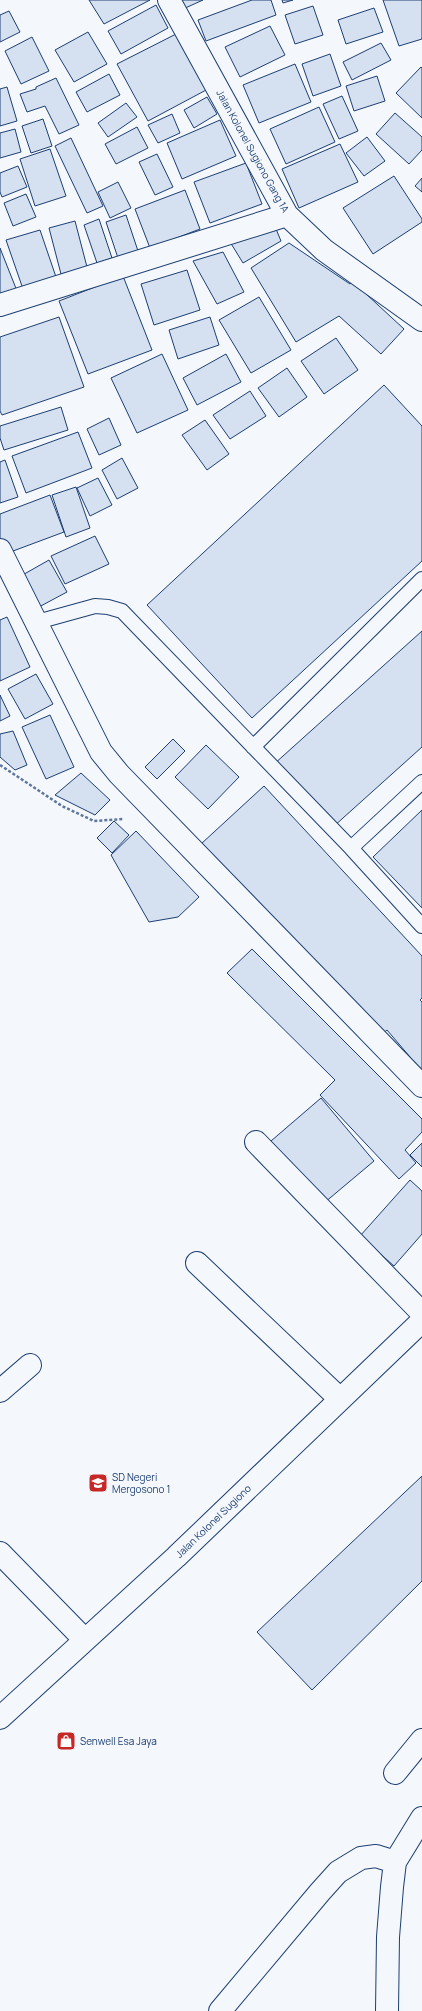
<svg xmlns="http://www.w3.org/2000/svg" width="422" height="2011" font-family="Manrope,sans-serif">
<rect width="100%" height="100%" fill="#f4f7fb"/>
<path fill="#d5e0f0" stroke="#1d3f73" d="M89,0H150L104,24Z
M179,0H203L183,9Z
M252,0H271L276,15L206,41L198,20Z
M282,0H293L283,3Z
M383,0H422V39L399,46Z
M156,5L168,28L121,54L108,31Z
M313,6L323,35L295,44L285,15Z
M374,8L383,32L346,44L338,20Z
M9,11L20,32L0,42V15Z
M270,26L285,55L240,77L225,47Z
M88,32L107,64L74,82L55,50Z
M178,33L208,89L148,121L117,64Z
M32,37L49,71L21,84L5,51Z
M381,43L391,60L352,80L343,62Z
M330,54L341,86L313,96L302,64Z
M295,64L311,102L259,123L243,85Z
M421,67L422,68V118L396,93Z
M109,74L120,95L87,112L76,92Z
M377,76L385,101L354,111L346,86Z
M56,78L79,125L59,134L45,106L27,112L20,94L36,89V87Z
M7,87L17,121L0,126V89Z
M342,96L358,131L339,139L323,104Z
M207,97L217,114L194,128L184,110Z
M126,103L137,117L108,137L98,123Z
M319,107L335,142L286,164L270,129Z
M395,113L422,137V150L409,164L376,134Z
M172,114L180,133L158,143L148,125Z
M43,119L52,146L31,153L22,126Z
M220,120L236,156L182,179L167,143Z
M137,127L148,148L116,164L105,144Z
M15,129L21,152L0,158V133Z
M367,137L385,161L364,176L346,153Z
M71,138L103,206L87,213L55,146Z
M340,144L358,182L299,208L282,169Z
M50,149L66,196L35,206L20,159Z
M157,154L173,187L155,195L139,162Z
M246,163L262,204L210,223L194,182Z
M18,166L27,187L2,197L0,192V173Z
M394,176L422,219V222L373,254L343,208Z
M422,178V192L415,186Z
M118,182L131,208L110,218L98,192Z
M185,190L200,229L150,248L135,209Z
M26,194L36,217L13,226L4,203Z
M126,215L138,251L118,258L106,222Z
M99,219L112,258L97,263L84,225Z
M75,221L87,267L61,274L49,228Z
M276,229L281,241L243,263L227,237Z
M40,230L56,277L23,289L6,240Z
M289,243L350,284L352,281L404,329L381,354L339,316L296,342L251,268Z
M0,248L17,291L0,297Z
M223,252L244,292L217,304L193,261Z
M187,270L200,310L154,325L141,284Z
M123,276L152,350L88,374L59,301Z
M259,297L291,350L251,373L219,320Z
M59,317L84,387L2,415L0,411V337Z
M210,317L219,345L178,359L169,330Z
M336,338L358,370L324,394L301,361Z
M162,354L188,410L137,433L111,378Z
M226,354L241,382L197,405L183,378Z
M287,368L307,397L279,417L258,388Z
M384,385L422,426V561L252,718L147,605Z
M250,391L266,416L230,439L213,415Z
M61,407L68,430L4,450L0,438V426Z
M109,418L121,445L99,455L87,429Z
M205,420L229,454L207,470L182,435Z
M78,432L92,468L26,493L12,456Z
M122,458L138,488L117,499L102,470Z
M5,460L18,497L0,503V462Z
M98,478L112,505L90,516L77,488Z
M76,487L90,528L66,537L52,495Z
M50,495L64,532L5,554L0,541V514Z
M95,536L109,564L65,584L51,556Z
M49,560L67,592L37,608L19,577Z
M7,617L30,667L0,681V620Z
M422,631V747L333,827L273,765Z
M36,674L53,704L25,719L8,689Z
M0,695L10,716L0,721Z
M50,715L74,767L46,779L22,727Z
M13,731L27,765L15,770L0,757V734Z
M173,739L185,751L157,779L145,767Z
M206,745L239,777L208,809L175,777Z
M81,773L110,800L95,815L55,795Z
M264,786L422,956V998L420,1000L422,1002V1071L387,1030L380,1036L201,844Z
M422,810V908L373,857Z
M114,821L129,835L112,853L97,838Z
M136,831L199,897L178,917L149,922L111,855Z
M252,949L422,1119V1132L405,1150L416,1163L399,1179L320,1095L335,1080L227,973Z
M321,1098L374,1161L324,1203L271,1141Z
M422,1143V1167L410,1155Z
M410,1180L422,1191V1234L394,1266L360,1236Z
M422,1476V1581L312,1690L257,1632Z"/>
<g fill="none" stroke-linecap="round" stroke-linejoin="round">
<defs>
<path id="service" d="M37,622L95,606L108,607L122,611L351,848L422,926
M253,747L422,579
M351,848L422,782"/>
<path id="minor" d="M169,0L287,215L324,250L422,320
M0,305L287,215
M0,550L101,752L119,774L422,1086
M256,1142L422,1313
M197,1263L339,1398
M0,1391L30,1365
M0,1553L84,1639
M395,1773L422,1740
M220,2011L320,1892L338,1872L361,1858L376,1856L395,1862
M387,2011L388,1937L392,1887L395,1862L422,1818"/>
<path id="trunk" d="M0,1718L176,1557L422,1321"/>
</defs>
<use href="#service" stroke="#1d3f73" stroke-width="16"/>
<use href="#minor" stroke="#1d3f73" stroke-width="24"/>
<use href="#trunk" stroke="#1d3f73" stroke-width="24"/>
<path stroke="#5e769c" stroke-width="2.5" stroke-dasharray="3 2" stroke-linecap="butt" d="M0,765L62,806L94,821L124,819"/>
<use href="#service" stroke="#f4f7fb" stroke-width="14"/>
<use href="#minor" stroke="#f4f7fb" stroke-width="22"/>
<use href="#trunk" stroke="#f4f7fb" stroke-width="22"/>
</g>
<defs>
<symbol id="school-square" viewBox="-11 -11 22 22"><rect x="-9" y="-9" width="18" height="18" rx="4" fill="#c62828" stroke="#f4f7fb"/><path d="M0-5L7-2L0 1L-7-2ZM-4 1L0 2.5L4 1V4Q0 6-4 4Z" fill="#fff"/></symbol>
<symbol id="shop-square" viewBox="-11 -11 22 22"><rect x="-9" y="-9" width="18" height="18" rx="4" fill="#c62828" stroke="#f4f7fb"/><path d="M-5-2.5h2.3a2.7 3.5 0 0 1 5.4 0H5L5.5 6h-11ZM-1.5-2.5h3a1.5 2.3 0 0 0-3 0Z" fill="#fff"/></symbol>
</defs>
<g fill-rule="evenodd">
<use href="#school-square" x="87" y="1472" width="22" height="22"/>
<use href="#shop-square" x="55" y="1730" width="22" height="22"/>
</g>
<g text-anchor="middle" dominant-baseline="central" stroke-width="3" stroke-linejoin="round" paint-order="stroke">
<g font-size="10" fill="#1d3f73" stroke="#f4f7fb">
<text transform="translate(253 151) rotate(61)">Jalan Kolonel Sugiono Gang 1A</text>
<text transform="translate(213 1521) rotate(-44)">Jalan Kolonel Sugiono</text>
</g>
<g font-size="10" fill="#1d3f73" stroke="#f4f7fb" text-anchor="start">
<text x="112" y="1477">SD Negeri<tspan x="112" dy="12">Mergosono 1</tspan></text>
<text x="80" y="1741">Senwell Esa Jaya</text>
</g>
</g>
</svg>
